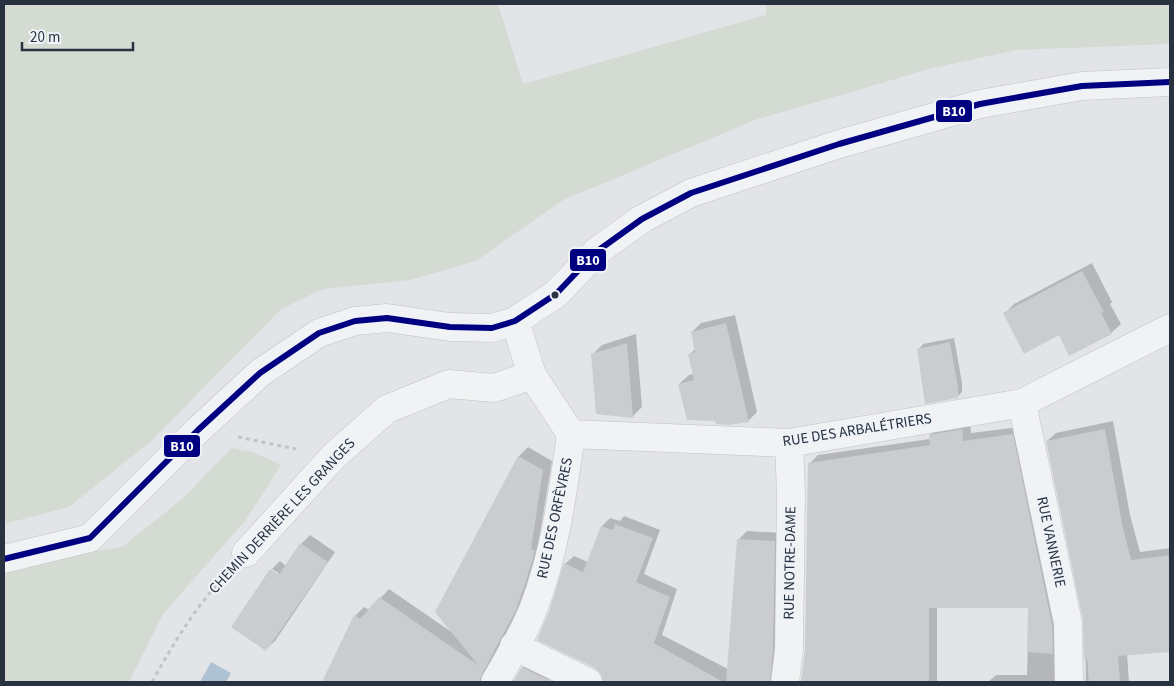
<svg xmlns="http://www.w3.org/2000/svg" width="1174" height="686" font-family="'Source Sans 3',sans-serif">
<rect width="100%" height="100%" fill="#e2e4e7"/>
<path fill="#d3dbd2" d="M4,4H498L523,84L766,15L767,4H1170V44L1017,50L933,68L755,120L563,200L476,261L410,280L323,289L281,309L150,442L69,507L4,524Z
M232,448L253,452L281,465L245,521L163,614L129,682H4V567L122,547L182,499Z"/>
<path fill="#afc2d3" d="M211,662L231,673L226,682H200Z"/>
<path fill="#0003" d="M1092,263L1112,302L1110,304L1121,324L1111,333H1059L1004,314L1014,304Z
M735,315L757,412L748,421L716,420L679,384L689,375L694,374L689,355L696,348L692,332L701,323Z
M636,334L642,407L632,417L592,355L602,345Z
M954,338L962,383V392L957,397L919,349L923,344Z
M970,421L971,433L1021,427L1065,682H988L996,675H1027L1029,607H937V682H802L806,652L809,464L818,455L930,439V435L939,427Z
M1113,421L1130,515L1140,552L1170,548V651L1127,654L1129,682H1086L1085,623L1047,441L1056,433Z
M528,447L552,461L539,540L543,542L524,600L490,664L492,682H431L417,675L413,682H324L355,616L364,607L369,610L389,589L453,633L437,612L519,456Z
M624,516L660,530L644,574L677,589L662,635L728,669L738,540L747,531L783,533L781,682H604L602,673L550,613L565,564L574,556L588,562L602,526L610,518L620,521Z
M310,535L335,552L275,641L266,649L271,571L284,577L272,569L280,561L286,566L301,544Z
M532,659L554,670L548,681L550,682H514L523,668Z"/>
<path fill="#cacccf" d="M1082,271L1104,312L1101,313L1112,334L1069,356L1059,335L1024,354L1003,313Z
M726,323L749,422L729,425L716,424L715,421L687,420L678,384L694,380L688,354L695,352L691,332Z
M950,342L958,388V398L925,404L917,349Z
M627,343L633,418L596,414L591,354Z
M962,429L963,441L1013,434L1052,625L1053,654L1027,652L1028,608H929V682H801L805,650L808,463L930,445L929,435Z
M1105,429L1122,524L1131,560L1170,555V652L1118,656L1120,682H1089L1087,659H1084L1083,620L1046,441Z
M518,456L543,470L531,549L535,551L526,581L516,610L482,674L479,682H322L354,615L360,619L379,597L478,665L435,612Z
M615,524L653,538L636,582L670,597L654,643L723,682H603L601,674L595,668L537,640L549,612L564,563L583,572L601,526L613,530Z
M737,539L775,541L773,649L770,682H726Z
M300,543L328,562L266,651L231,627L270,569L279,575Z
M522,667L553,682H513Z"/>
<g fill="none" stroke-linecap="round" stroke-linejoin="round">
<defs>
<path id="street" d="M515,321L532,375L571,434
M1022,403L1068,623L1069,682
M571,434L789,443L1022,403L1170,328
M246,553L334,456L387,409L449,384L494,388L532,375
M4,559L90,538L198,430L260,373L319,333L355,321L387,318L450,327L492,328L515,321L556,294L596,252L642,219L691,193L839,144L980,104L1082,86L1170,82
M514,646L588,682
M495,682C509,658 524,633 534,607C555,552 563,492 571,434
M785,682L789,650L791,495L789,443"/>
</defs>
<use href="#street" stroke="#c0c2c5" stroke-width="29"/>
<path stroke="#c0c3c7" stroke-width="3" stroke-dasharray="4 4" stroke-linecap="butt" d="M238,437L296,449
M152,682C174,643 193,610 224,577"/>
<use href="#street" stroke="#f1f2f3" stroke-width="28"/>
<defs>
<path id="bus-1" d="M4,559L90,538L198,430L260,373L319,333L355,321L387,318L450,327L492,328L515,321L556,294L596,252L642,219L691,193L839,144L980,104L1082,86L1170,82"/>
</defs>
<use href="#bus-1" stroke="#eff3f7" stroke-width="10"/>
<use href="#bus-1" stroke="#000080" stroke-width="6"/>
</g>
<circle fill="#283241" stroke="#eff3f7" stroke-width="2" cx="555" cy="295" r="4.5"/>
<g text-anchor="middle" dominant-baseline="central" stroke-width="4.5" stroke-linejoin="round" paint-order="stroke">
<g font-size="15" fill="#283241" stroke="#eff3f7">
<text transform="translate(857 430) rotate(-9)">RUE DES ARBALÉTRIERS</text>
<text transform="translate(282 516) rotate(-47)">CHEMIN DERRIÈRE LES GRANGES</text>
<text transform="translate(555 518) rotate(-78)">RUE DES ORFÈVRES</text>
<text transform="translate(1051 542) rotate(78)">RUE VANNERIE</text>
<text transform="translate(790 563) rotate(-89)">RUE NOTRE-DAME</text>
</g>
</g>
<g stroke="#eff3f7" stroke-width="2">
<rect x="935" y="99" width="38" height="24" rx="5" fill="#000080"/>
<rect x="569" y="248" width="38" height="24" rx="5" fill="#000080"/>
<rect x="163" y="434" width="38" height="24" rx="5" fill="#000080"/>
</g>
<g font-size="14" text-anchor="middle" font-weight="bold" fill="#fff">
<text x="954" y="116">B10</text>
<text x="588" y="265">B10</text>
<text x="182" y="451">B10</text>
</g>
<rect width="1174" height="686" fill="none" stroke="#283241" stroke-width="10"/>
<path d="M22 42v8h111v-8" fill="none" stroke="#283241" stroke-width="2.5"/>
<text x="30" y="42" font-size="15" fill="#283241" stroke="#eff3f7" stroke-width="4" paint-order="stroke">20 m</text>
</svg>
